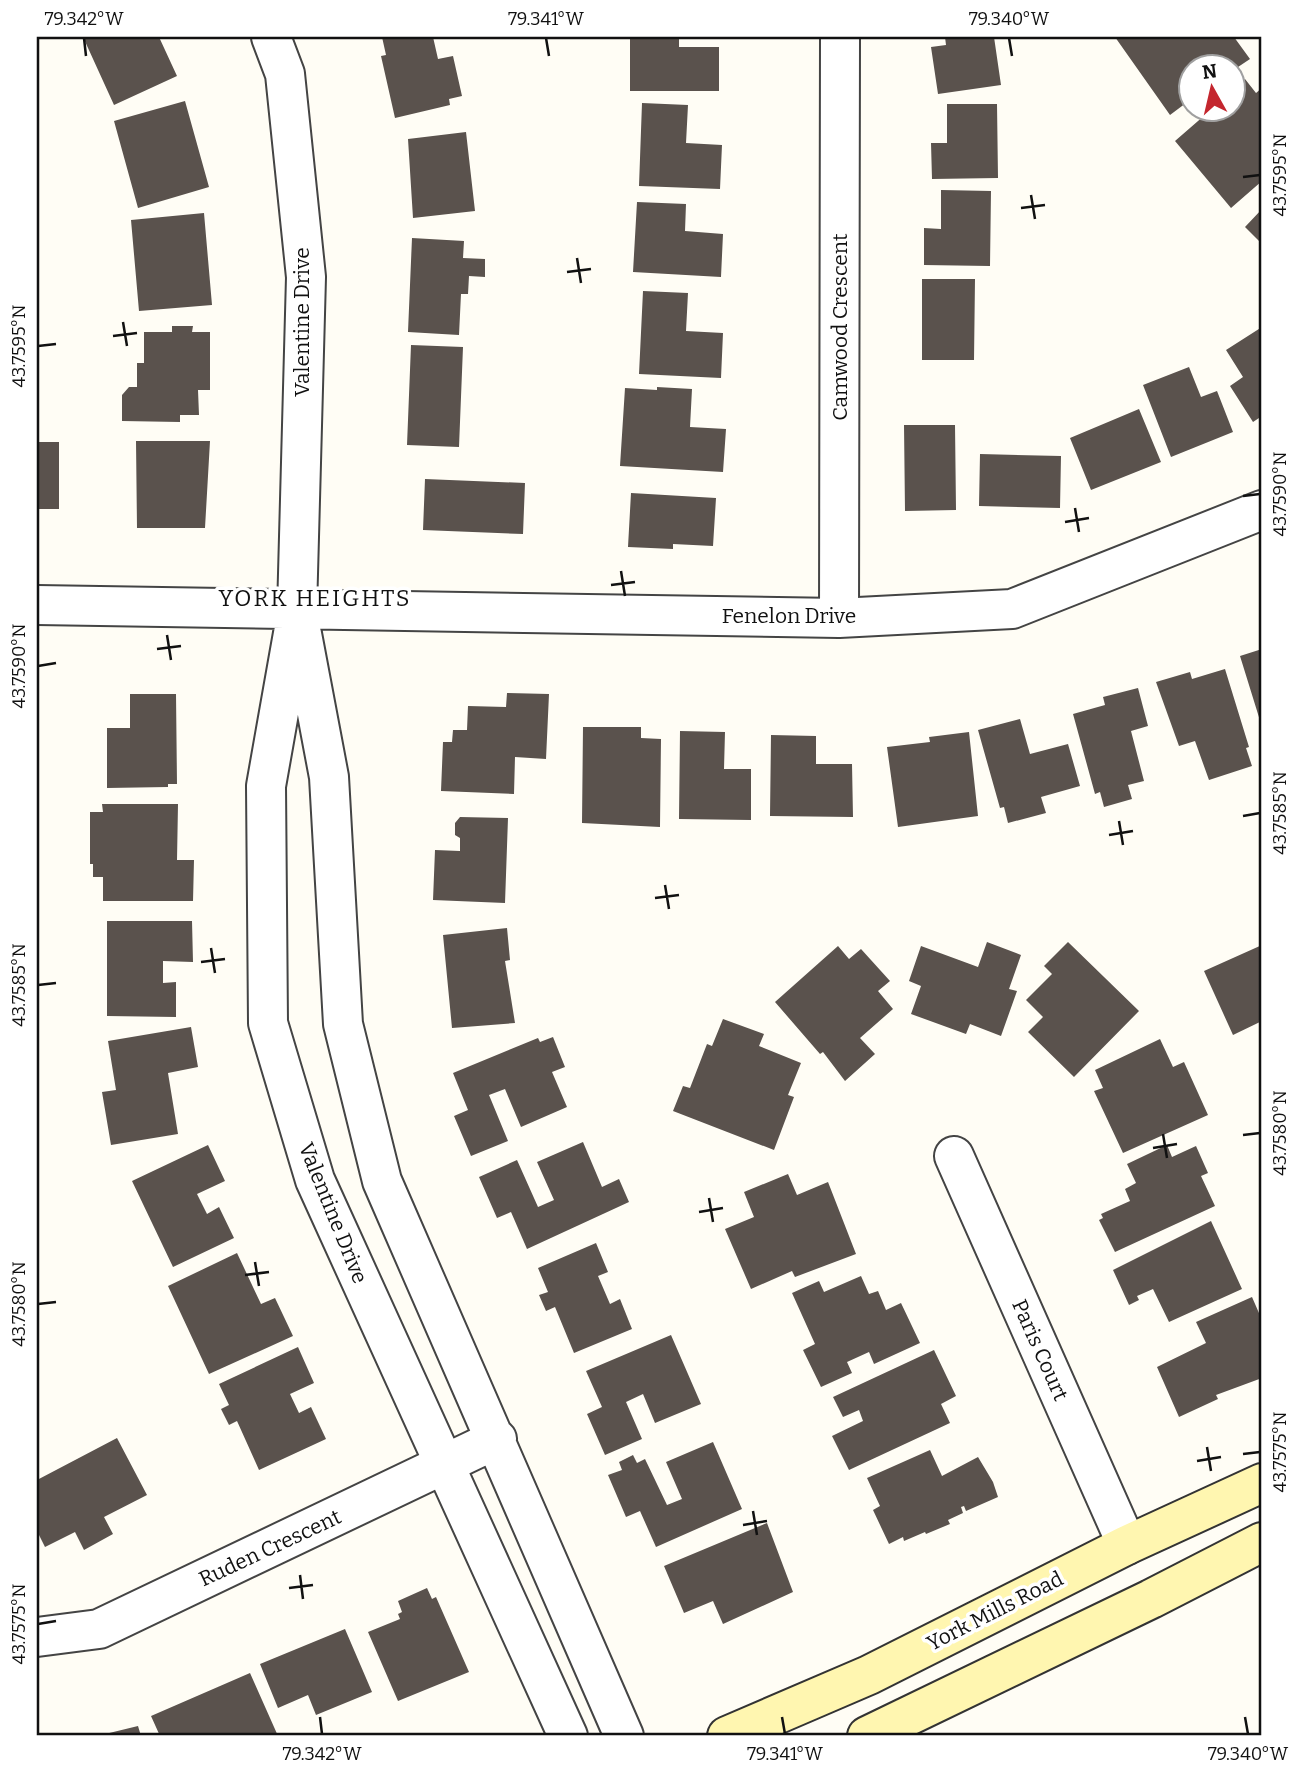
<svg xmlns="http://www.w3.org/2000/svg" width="1299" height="1773" font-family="Bitter,serif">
<rect width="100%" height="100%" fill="#fffdf5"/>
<path fill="#5a524d" d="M83,37H159L177,76L114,105Z
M382,37H433L438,59L453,56L462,96L449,99L450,105L395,118L381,56L386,55Z
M630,37H679V47H719V91H630Z
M945,37H994L1001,85L938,94L931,47L946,45Z
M1115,37H1234L1250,59L1232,71V66H1190V100L1170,115Z
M1245,79L1256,93L1262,88V181L1231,208L1175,141L1213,108H1232V90Z
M185,101L209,187L138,208L114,121Z
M642,103L688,105L686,143L722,145L720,189L639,186Z
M947,104H997L998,178L932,179L931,143H947Z
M466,132L475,211L413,218L408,139Z
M941,190L991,191L990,266L924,265V228L941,229Z
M637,202L686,204L685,231L723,234L721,277L633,272Z
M1262,209V244L1245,227Z
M204,213L212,305L139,311L131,220Z
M412,238L464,241L463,258L485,259V277L469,276L468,294H461L459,335L408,332Z
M922,279H975L974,360H922Z
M643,291L688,293L686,331L723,333L721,378L639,374Z
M172,326H193L192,332H210V390H198L199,415H180V422L122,421V395L129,387H137V363H144V332H172Z
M1262,327V416L1253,422L1230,386L1243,377L1226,350Z
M411,345L463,347L459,447L407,445Z
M1189,367L1201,397L1217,391L1233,432L1171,457L1143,385Z
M657,387L692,389L690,427L726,429L723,472L620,466L625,388L657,390Z
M1139,409L1161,462L1091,490L1070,438Z
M904,425H955L956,510L905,511Z
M136,441H210L205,528H137Z
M37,442H59V509H37Z
M980,454L1061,456L1060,508L979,506Z
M425,479L525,483L523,534L423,530Z
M631,493L716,498L713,546L673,544V549L628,547Z
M1262,649V727L1240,656Z
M1225,669L1249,747L1246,748L1252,766L1209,780L1195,741L1179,746L1156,682L1190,672L1192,679Z
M1138,688L1148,726L1131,731L1144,781L1128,785L1132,799L1104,807L1100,792L1095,794L1073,714L1105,705L1103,697Z
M507,693L549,694L546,759L515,757L514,794L441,791L443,742H452L453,730H467L468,706L506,707Z
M130,694H176L177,784H168V787L107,788V728H130Z
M1020,719L1030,754L1068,744L1080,786L1041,797L1046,813L1008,823L1004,807L1000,808L978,730Z
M583,727H641V738L661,739L660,827L582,823Z
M680,731L725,732L724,769H751V820L679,819Z
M969,732L978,816L898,827L887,747L930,742L929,737Z
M771,735L816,736V764H852L853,817L770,816Z
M102,804H178L177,860H194L193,901H103V877H93V864H90V812H103Z
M460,817L508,818L505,903L433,900L435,850L460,851V838L455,835V823Z
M107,921H192L193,962L163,961V983L176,982V1017L107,1016Z
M507,928L510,960L505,961L515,1023L452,1028L443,935Z
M987,942L1021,955L1009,989L1017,991L1001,1036L970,1024L966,1034L911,1014L921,986L909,981L921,946L978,967Z
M1068,942L1139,1011L1074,1077L1028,1032L1043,1017L1026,1000L1052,974L1044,966Z
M1262,945V1021L1233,1035L1204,971Z
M838,946L849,959L861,949L890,981L878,991L893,1009L860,1038L875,1054L845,1081L823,1052L820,1054L775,1002Z
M723,1019L764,1034L759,1046L801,1063L788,1095L794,1097L774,1150L673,1111L683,1086L690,1088L707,1044L712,1046Z
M191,1027L198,1067L168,1073L178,1134L111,1145L102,1092L116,1090L108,1041Z
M553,1037L565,1067L552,1072L567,1107L521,1127L505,1089L489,1095L508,1141L471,1156L454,1116L468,1110L453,1073L538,1038L540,1042Z
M1160,1039L1173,1067L1184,1062L1208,1115L1123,1153L1094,1091L1103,1088L1095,1070Z
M583,1142L602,1187L619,1179L629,1202L527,1249L511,1212L497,1218L479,1177L517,1160L538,1207L554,1200L537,1162Z
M208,1145L225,1181L197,1194L207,1214L219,1207L234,1238L173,1267L132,1181Z
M1167,1145L1172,1157L1196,1146L1208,1173L1201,1176L1215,1206L1115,1252L1099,1220L1103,1218L1101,1214L1130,1201L1125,1189L1136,1183L1127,1164Z
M788,1174L797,1195L828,1182L856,1254L795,1277L792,1271L751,1289L725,1229L754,1217L744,1192Z
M1211,1221L1242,1289L1169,1322L1153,1289L1137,1296L1139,1300L1129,1305L1113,1270Z
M596,1243L608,1272L598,1276L610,1304L620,1299L632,1329L574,1353L555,1307L546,1311L539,1295L548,1292L538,1268Z
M237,1253L261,1304L275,1298L293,1336L209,1374L168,1286Z
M861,1276L869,1294L878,1291L886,1310L901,1303L920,1343L874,1364L869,1352L847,1362L852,1373L821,1387L803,1350L815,1344L792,1293L819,1281L824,1292Z
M1252,1297L1262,1320V1378L1216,1395L1218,1399L1179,1417L1157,1367L1206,1343L1196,1322Z
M671,1335L701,1404L655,1423L643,1394L626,1402L642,1439L605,1455L587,1414L602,1407L586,1371Z
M298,1347L314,1383L290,1394L299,1413L311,1407L326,1439L259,1470L237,1421L229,1425L221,1409L229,1405L219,1384Z
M934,1350L956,1396L941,1404L950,1423L849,1470L832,1436L863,1421L859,1410L843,1417L833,1397Z
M117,1438L147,1495L104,1517L113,1534L84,1550L75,1532L45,1547L37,1531V1480Z
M713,1442L742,1509L656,1547L640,1511L626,1517L608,1475L622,1470L619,1462L633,1455L637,1463L645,1459L667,1505L682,1499L666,1462Z
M930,1450L942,1476L978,1457L993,1482L998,1497L966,1511L964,1506L961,1507L963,1513L948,1520L950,1524L926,1534L925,1532L904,1541L903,1537L889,1544L873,1510L880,1506L867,1478Z
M767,1523L793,1592L723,1624L713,1601L684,1613L664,1566Z
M427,1588L432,1599L436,1597L469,1672L398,1701L368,1632L400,1619L398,1614L402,1612L398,1601Z
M345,1629L372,1692L316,1715L308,1695L278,1708L260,1664Z
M250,1673L278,1736H160L151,1716Z
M138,1726L141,1736H101V1735Z"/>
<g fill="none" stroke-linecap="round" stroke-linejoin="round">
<defs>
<path id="street" d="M271,37L285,74L306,277L297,611L266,786L268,1023L315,1180L568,1736
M37,605L839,618L1012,609L1262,510
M839,618L840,37
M302,634L329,777L343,1024L382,1181L624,1736
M954,1156L1127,1545
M37,1637L99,1629L497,1439"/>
<path id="secondary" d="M727,1736L869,1675L1127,1545L1262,1483
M867,1736L1151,1599L1262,1542"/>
</defs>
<use href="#street" stroke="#444" stroke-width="42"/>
<use href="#secondary" stroke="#333" stroke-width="42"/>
<use href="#street" stroke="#fff" stroke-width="38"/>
<use href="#secondary" stroke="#fff6b0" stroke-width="38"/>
</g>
<path fill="none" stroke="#111" stroke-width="2.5" d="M84,38L86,56M546,38L549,56M1009,38L1012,56M1243,177L1260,175M1031,195L1035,219M1021,208L1045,205M577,258L581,283M567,272L591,269M123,322L127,346M113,336L137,333M38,346L56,344M1243,496L1260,494M1075,508L1079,532M1065,522L1089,518M621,571L625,596M611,585L635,582M167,635L171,660M157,649L181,646M38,666L56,663M1243,816L1260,813M1119,821L1123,845M1109,835L1133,831M665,885L669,909M655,898L679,895M211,948L215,973M201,962L225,959M38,985L56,983M1163,1134L1167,1158M1243,1135L1260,1133M1153,1148L1177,1144M709,1198L713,1222M699,1212L723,1208M255,1262L259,1286M245,1275L269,1272M38,1304L56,1302M1207,1447L1211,1471M1243,1454L1260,1452M1197,1461L1221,1457M753,1511L757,1535M743,1525L767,1521M300,1575L303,1599M289,1588L313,1585M38,1624L56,1621M320,1717L322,1734M782,1717L785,1734M1245,1717L1248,1734"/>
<g text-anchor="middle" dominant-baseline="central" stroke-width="7" stroke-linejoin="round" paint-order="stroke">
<g font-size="21" fill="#111" stroke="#fff">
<text transform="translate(302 322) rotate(-90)">Valentine Drive</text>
<text transform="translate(840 327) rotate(-90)">Camwood Crescent</text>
<text x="789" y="616">Fenelon Drive</text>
<text transform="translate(333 1213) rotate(68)">Valentine Drive</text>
<text transform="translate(1040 1350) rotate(66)">Paris Court</text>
<text transform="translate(270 1548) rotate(-25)">Ruden Crescent</text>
<text transform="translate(995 1611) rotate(-27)">York Mills Road</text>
</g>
<g font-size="23" letter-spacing="2" fill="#111" stroke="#fff">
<text x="315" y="598">YORK HEIGHTS</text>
</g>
</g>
<rect width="1299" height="1773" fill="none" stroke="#ffffff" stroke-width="77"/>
<g transform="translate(1212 88) rotate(352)"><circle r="33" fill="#ffffff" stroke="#a0a0a0" stroke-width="2"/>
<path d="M0-5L12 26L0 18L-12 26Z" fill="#c4262e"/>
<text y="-10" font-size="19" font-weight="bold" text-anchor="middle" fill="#111111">N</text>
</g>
<rect x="38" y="38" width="1222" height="1696" fill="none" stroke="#111" stroke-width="2.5"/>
<g font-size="18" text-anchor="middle" fill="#111">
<text x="84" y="25">79.342°W</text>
<text x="546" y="25">79.341°W</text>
<text x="1009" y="25">79.340°W</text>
<text transform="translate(1280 175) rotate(-90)" y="6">43.7595°N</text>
<text transform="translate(19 346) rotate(-90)" y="6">43.7595°N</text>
<text transform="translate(1280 494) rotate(-90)" y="6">43.7590°N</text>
<text transform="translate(19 666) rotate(-90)" y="6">43.7590°N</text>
<text transform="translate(1280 813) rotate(-90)" y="6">43.7585°N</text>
<text transform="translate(19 985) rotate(-90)" y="6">43.7585°N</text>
<text transform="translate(1280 1133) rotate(-90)" y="6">43.7580°N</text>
<text transform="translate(19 1304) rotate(-90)" y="6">43.7580°N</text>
<text transform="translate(1280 1452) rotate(-90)" y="6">43.7575°N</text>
<text transform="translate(19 1624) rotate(-90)" y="6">43.7575°N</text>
<text x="322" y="1760">79.342°W</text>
<text x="785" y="1760">79.341°W</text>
<text x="1248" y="1760">79.340°W</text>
</g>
</svg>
